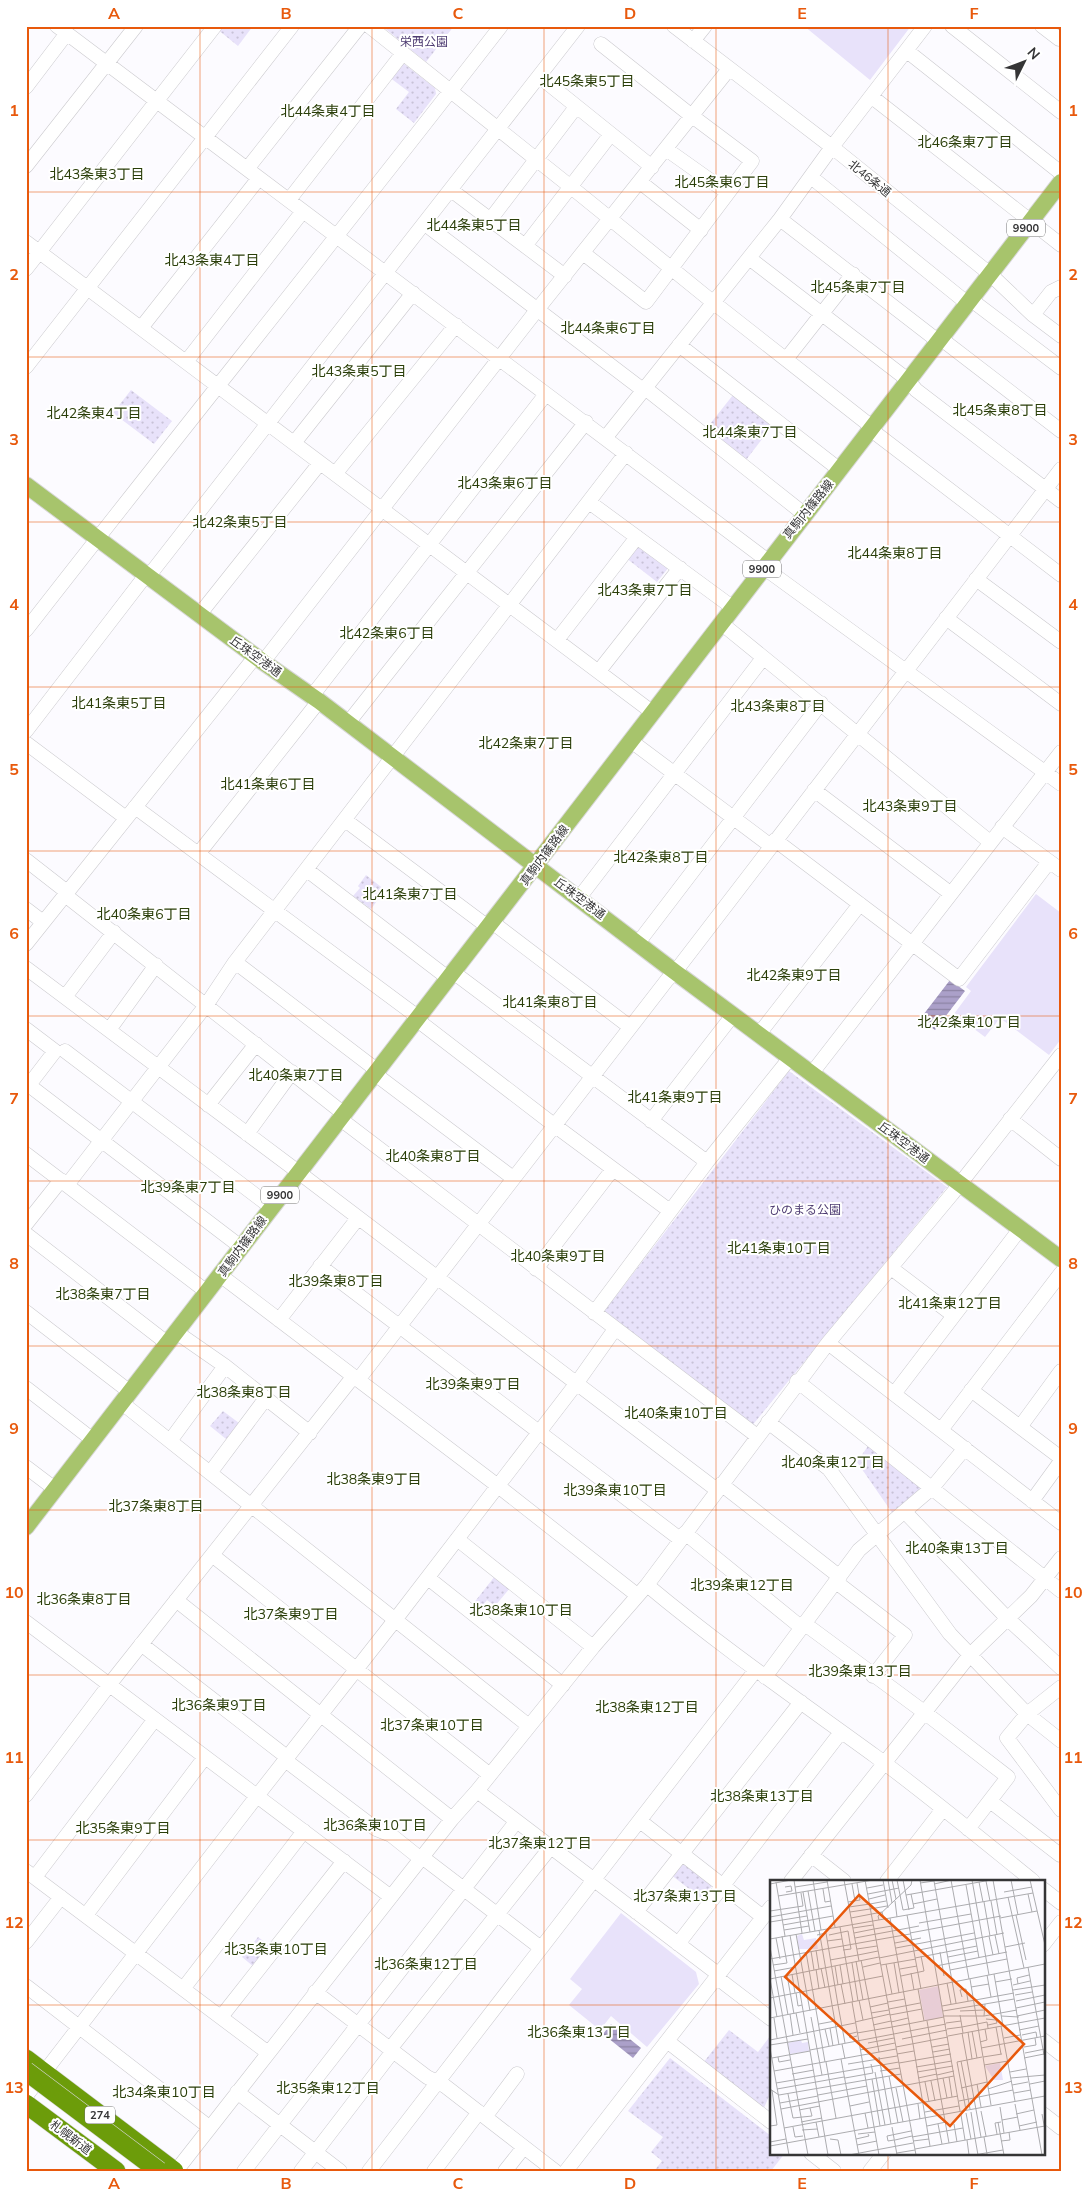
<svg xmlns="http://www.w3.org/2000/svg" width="1087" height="2197" font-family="Mulish,'Noto Sans JP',sans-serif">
<defs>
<pattern id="park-dots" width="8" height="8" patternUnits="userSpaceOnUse" patternTransform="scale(1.25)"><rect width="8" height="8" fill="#e8e2fa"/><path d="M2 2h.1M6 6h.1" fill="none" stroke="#c8c2d7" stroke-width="1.8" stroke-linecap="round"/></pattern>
<pattern id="water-rules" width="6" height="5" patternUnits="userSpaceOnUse" patternTransform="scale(1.25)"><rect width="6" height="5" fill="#aba0c9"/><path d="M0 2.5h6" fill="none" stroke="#8c83a4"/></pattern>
</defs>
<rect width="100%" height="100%" fill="#fcfbff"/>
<path fill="#e8e2fa" d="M804,26H911L870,80Z
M1036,894L1061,913V1039L1049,1055L1000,1018L985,1037L954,1014L971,991L966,987Z
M621,1913L696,1972L699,1984L647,2047L611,2016L600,2030L569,2005L582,1989L570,1979Z"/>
<path fill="url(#park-dots)" d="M219,26H253L238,46L217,29Z
M382,26H454L426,62Z
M403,63L435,88L436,94L414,123L396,109L409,92L389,77Z
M131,390L172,421L154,444L113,413Z
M733,395L772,426L746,460L706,429Z
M637,544L669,567L657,582L626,558Z
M366,875L385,890L371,909L353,896L360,888L358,886Z
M789,1071L947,1187L751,1427L602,1314Z
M223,1411L239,1423L226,1439L210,1426Z
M868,1446L921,1487V1491L893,1514L857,1462Z
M495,1576L510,1588L495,1606L487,1600L480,1609L473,1604Z
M682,1859L714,1883L702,1899L670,1874Z
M258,1937L270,1946L254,1967L242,1957Z
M729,2030L758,2052L771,2035V2092L763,2110L703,2063Z
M670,2058L771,2136V2153H785L771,2171H654L662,2161L651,2152L663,2137L628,2111Z"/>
<path fill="url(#water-rules)" d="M950,980L965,991L935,1030L920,1019Z
M611,2024L641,2048L633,2058L603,2034Z"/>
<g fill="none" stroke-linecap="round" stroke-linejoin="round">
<defs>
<path id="minor" d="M57,26L768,561
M369,26L571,187L714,303L872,427
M674,26L832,147L990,274L1033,315L1061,336
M952,26L1061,112
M1042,26L1059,39L1061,37
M693,41L705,26
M907,51L1061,173
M540,77L652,167
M26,87L67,33
M872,97L1061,245
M666,149L728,193
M26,166L136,26
M247,169L360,26
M811,177L967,303
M640,182L701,230
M451,190L565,276
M289,200L403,53
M780,219L938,341
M490,220L576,107
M425,224L643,390
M26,242L652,712
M525,246L611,134
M583,253L646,302L752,161L688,113L601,44
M749,258L908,380L916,390L1061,501
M26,269L215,26
M970,299L1061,368
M1033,315L1051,292L1061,287
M141,328L259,178
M940,338L1061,431
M679,345L840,470
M787,358L853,274
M186,362L303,211
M26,367L292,26
M645,388L804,514
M870,429L1061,575
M606,437L780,219L832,147L925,26
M294,443L413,293
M335,474L456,325
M589,502L732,607
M763,567L1061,784
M148,577L578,26
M976,579L1061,642
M199,615L320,463
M946,618L1061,704
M721,623L990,842
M26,630C183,428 344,229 501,26
M557,640L637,537
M263,662L533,315L729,69
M599,671L680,568
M312,696L546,394
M348,723L586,422
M26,731L146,575
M631,741L771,846
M26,743L126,818
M814,790L950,893
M135,807L418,1017
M345,820L488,927
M1002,827L1061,870
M775,840L959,979L1049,862
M199,853L319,701
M26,860L67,892
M307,870L448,978
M65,895L343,1113
M579,898L763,658
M26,909L43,922
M492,922L630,1027
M638,943L821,703
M26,944L255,657
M235,962L378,1071
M26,968L289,1165L717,1490
M453,972L707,1162
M65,997L114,932
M416,1019L554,1125L670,1211
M26,1029L55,1051L29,1085
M109,1030L156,965
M759,1034L860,904
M65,1051L271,1207
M812,1073L1061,752
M375,1074L513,1178
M26,1083L241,1247
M208,1105L256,1044
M339,1118L757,1436
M1010,1119L1061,1159
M651,1121L733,1015
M247,1134L292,1072
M26,1154L207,1292
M67,1185L207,1004L235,962L626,453
M26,1224L61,1180
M26,1234L167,1343
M320,1266L680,1539
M891,1268L953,1315
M536,1269L613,1169
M220,1275L498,1486L637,1595
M26,1312L130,1392
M594,1313L707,1162L790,1058
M279,1320L358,1218
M176,1332L225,1366L310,1433
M828,1343L1061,1523
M358,1380L667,980L675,972L1061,469
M797,1381L1061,1591
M26,1388L93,1440
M971,1390L1061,1458
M894,1394L1020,1229
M122,1403L529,1726
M768,1422L829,1469L950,1634L1027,1714L1061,1741
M1020,1427L1061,1371
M941,1430L1061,1273
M170,1441L225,1366
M26,1467L55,1489
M210,1473L266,1398
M721,1484L840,1577
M1032,1501L1061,1461
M905,1512L1007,1618L1061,1668
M685,1533L802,1628
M457,1539L593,1647
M212,1555L490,1775
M428,1578L563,1685
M836,1582L905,1635L873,1676
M647,1585C720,1646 798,1700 875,1756C929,1796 981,1839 1033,1881
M176,1600L452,1819
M26,1622L391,1897
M805,1624L924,1712L1008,1777L968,1829
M141,1644L283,1754L289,1755
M765,1677L859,1550L932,1488L965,1448
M1061,1687L1027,1714L1007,1738L1061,1810
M285,1760L376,1829L391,1835L421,1859
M477,1791L718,1974
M26,1795L109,1685L353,1377
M990,1801L1060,1855L1061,1854
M640,1821L763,1917
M811,1855L844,1881
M422,1857L541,1948
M26,1871L267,2052
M35,1877L155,1719
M791,1881L970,1655L1031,1596L1061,1558
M887,1881L943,1809
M1043,1889L1061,1903
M636,1912L801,1702
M86,1915L205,1757
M26,1942L61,1897
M678,1944L841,1732
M1043,1945L1061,1922
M716,1977L771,2019
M26,1986L209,2127
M183,1989L304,1831
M315,1992L427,2077L445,2086L555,2171
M221,2017L344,1861
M1043,2040L1061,2054
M667,2041L771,2122
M390,2049L550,1848
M237,2092L340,2171
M26,2096L257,1796L395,1620L576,1384L615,1329
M1043,2114L1061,2128
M485,2117L517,2074
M811,2153L834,2171
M176,2171L452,1819L477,1791L593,1647L647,1585L828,1343L952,1194L1061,1055
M244,2171L516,1822
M301,2171L393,2051
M369,2171L755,1671
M434,2171L479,2112
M505,2171L524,2147
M566,2171L771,1907
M870,2171L884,2153"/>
<path id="major" d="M26,485L263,662L319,701L675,972L1061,1259
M26,1527L1061,182"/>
<path id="highway" d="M26,2059L174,2171
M26,2104L116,2171"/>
</defs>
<use href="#minor" stroke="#cbcace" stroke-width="15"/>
<use href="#major" stroke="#d7d7d7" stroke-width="18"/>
<use href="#highway" stroke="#d7d7d7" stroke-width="20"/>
<use href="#minor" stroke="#fff" stroke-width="14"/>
<use href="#major" stroke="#a7c46c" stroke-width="16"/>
<use href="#highway" stroke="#6c9c0a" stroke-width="19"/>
<defs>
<path id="highway-bridge" d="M26,2071L159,2171"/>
</defs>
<use href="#highway-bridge" stroke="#d7d7d7" stroke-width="20" stroke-linecap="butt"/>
<use href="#highway-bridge" stroke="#6c9c0a" stroke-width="19"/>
</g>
<path fill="none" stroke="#e8590c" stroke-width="1" stroke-opacity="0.55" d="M200,26V2171M372,26V2171M544,26V2171M716,26V2171M888,26V1881M26,192H1061M26,357H1061M26,522H1061M26,687H1061M26,851H1061M26,1016H1061M26,1181H1061M26,1346H1061M26,1510H1061M26,1675H1061M26,1840H1061M26,2005H771M1043,2005H1061M888,2153V2171"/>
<g text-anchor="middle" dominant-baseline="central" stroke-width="4" stroke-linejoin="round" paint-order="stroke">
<g fill="#fff" stroke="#727272" stroke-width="1">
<rect x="1007" y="219.5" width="38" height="17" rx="4"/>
<rect x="743" y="560.5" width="38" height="17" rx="4"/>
<rect x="261" y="1186.5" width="38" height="17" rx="4"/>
<rect x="85" y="2106.5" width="30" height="17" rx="4"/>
</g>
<g font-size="11" font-weight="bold" fill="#353536">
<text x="1026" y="228">9900</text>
<text x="762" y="569">9900</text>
<text x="280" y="1195">9900</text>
<text x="100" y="2115">274</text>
</g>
<g font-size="12" fill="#4e3c72" stroke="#fff">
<text x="424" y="41">栄西公園</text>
<text x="805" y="1209">ひのまる公園</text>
</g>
<g font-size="12" fill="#353536" stroke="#fff">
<text transform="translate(870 178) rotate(39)">北46条通</text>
<text transform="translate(808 509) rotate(-51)">真駒内篠路線</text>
<text transform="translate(256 656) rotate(36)">丘珠空港通</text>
<text transform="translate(544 855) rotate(-53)">真駒内篠路線</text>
<text transform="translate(580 898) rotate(37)">丘珠空港通</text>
<text transform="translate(904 1142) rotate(37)">丘珠空港通</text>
<text transform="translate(242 1246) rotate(-53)">真駒内篠路線</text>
<text transform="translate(71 2137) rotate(37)">札幌新道</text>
</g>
<g font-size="14" fill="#2a3e09" stroke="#fff">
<text x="587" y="81">北45条東5丁目</text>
<text x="328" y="111">北44条東4丁目</text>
<text x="965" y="142">北46条東7丁目</text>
<text x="97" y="174">北43条東3丁目</text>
<text x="722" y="182">北45条東6丁目</text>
<text x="474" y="225">北44条東5丁目</text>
<text x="212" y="260">北43条東4丁目</text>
<text x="858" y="287">北45条東7丁目</text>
<text x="608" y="328">北44条東6丁目</text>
<text x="359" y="371">北43条東5丁目</text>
<text x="1000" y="410">北45条東8丁目</text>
<text x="94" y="413">北42条東4丁目</text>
<text x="750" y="432">北44条東7丁目</text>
<text x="505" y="483">北43条東6丁目</text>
<text x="240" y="522">北42条東5丁目</text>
<text x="895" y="553">北44条東8丁目</text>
<text x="645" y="590">北43条東7丁目</text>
<text x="387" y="633">北42条東6丁目</text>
<text x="119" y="703">北41条東5丁目</text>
<text x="778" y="706">北43条東8丁目</text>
<text x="526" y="743">北42条東7丁目</text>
<text x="268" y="784">北41条東6丁目</text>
<text x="910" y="806">北43条東9丁目</text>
<text x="661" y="857">北42条東8丁目</text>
<text x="410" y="894">北41条東7丁目</text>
<text x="144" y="914">北40条東6丁目</text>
<text x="794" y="975">北42条東9丁目</text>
<text x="550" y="1002">北41条東8丁目</text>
<text x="969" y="1022">北42条東10丁目</text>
<text x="296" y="1075">北40条東7丁目</text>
<text x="675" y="1097">北41条東9丁目</text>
<text x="433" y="1156">北40条東8丁目</text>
<text x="188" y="1187">北39条東7丁目</text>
<text x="779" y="1248">北41条東10丁目</text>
<text x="558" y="1256">北40条東9丁目</text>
<text x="336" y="1281">北39条東8丁目</text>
<text x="103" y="1294">北38条東7丁目</text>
<text x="950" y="1303">北41条東12丁目</text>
<text x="473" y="1384">北39条東9丁目</text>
<text x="244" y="1392">北38条東8丁目</text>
<text x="676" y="1413">北40条東10丁目</text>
<text x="833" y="1462">北40条東12丁目</text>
<text x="374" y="1479">北38条東9丁目</text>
<text x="615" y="1490">北39条東10丁目</text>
<text x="156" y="1506">北37条東8丁目</text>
<text x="957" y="1548">北40条東13丁目</text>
<text x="742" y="1585">北39条東12丁目</text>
<text x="84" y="1599">北36条東8丁目</text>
<text x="521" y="1610">北38条東10丁目</text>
<text x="291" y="1614">北37条東9丁目</text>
<text x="860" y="1671">北39条東13丁目</text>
<text x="219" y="1705">北36条東9丁目</text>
<text x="647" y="1707">北38条東12丁目</text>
<text x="432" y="1725">北37条東10丁目</text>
<text x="762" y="1796">北38条東13丁目</text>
<text x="375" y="1825">北36条東10丁目</text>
<text x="123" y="1828">北35条東9丁目</text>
<text x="540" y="1843">北37条東12丁目</text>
<text x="685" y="1896">北37条東13丁目</text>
<text x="276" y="1949">北35条東10丁目</text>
<text x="426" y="1964">北36条東12丁目</text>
<text x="579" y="2032">北36条東13丁目</text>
<text x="328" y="2088">北35条東12丁目</text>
<text x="164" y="2092">北34条東10丁目</text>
</g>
</g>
<g transform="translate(770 1880)">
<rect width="275" height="275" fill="#fcfbff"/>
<path d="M32,54L34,60L46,58L48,69H29L27,56ZM169,106L173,137L155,141L149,110ZM31,160L32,163L38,162L39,171L20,174L18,163ZM230,183L233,200H224L215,186Z" fill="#e8e2fa"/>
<path fill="none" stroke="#acacaf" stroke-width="1" d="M24,0L32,53M43,0L51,50M57,0L65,47M74,0L89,81M95,0L146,275M113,0L118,28M118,0L122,23M122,0L126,19M127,0L133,30L144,28L141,14M133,0L139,30M150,0L190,231M181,0L199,99M202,0L219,95M223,0L272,275M241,0L248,35M260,0L275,65M216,1L220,21M6,2L15,56M209,2L213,22M150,3L164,1L186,123M0,4L21,0M82,4L85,21M164,4L182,0M196,5L209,78M15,7L21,6L22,11L16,12M25,7L57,2M97,8L113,5M53,9L55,22L61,21M38,11L45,51M33,12L40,52M234,12L262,7M98,14L129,8M258,14L262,32M136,15L221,0M8,16L103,0M238,17L254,88M99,19L115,15M125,21L127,37M221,21L227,55M78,22L90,20L87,3M214,22L220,56M100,24L116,21M143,24L167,19M79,27L100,24M100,29L117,26M0,31L33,26L31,13M80,32L100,29M137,35L151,109M246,35L256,80M0,37L61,26M81,38L112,32L114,39M120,38L143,164M230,38L267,31M109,40L108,36L141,5L142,0M0,42L37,36M149,43L201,34M13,45L63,36M70,47L83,122M83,48L103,45M104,49L122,46M14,50L39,46M49,50L69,165M84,53L104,49M140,53L231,36M26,54L40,131M20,55L58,275M47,55L56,53L68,125M59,55L78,51L81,69L73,70M225,55L229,74M219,56L223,75M6,58L10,79M85,58L149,46M0,59L263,13M106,60L140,54M57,61L72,59M125,63L151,58M0,67L38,275M235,67L255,63M126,68L204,53M87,69L107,66M46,70L49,89M41,71L44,90M36,72L55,182M170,72L174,96M88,75L108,71M178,77L208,71M109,78L234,53M145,78L207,66M0,79L106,60M60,80L88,75M91,80L109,172M86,81L93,120M82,83L88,121M124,83L129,113M116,84L122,114M3,85L17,83L12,56M70,85L73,104M111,85L146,79M65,86L68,105M166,86L237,72M93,87L110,83M258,87L274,175M51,88L55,108M46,89L49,109M130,89L147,86M180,90L237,79M4,91L26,87M141,93L144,110M22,94L25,113M224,94L233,146M17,95L24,134M217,95L221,117M11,96L18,135M131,96L154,91L151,76M0,99L109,77M0,99L7,137M200,99L221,225M225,102L242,99M177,103L181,124M71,104L75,124M248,104L247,98L259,95M243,105L260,101M201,107L219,104M148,109L154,141M243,110L275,105M26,113L28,126L32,125M245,115L262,112M192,117L190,110L196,109L198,121M0,118L113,96M89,120L93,140M246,121L275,115M82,122L109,275M118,122L135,119M68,125L75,163M172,126L244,113M100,127L118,123M246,128L275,122M119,129L150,123M173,131L215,124M190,131L214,130M26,133L30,153M101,133L119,130M20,134L23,155M120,135L152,129M190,135L193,153M174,136H214L247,130M214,136L215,124L244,119M231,136L249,137M247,136L275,130M41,137L52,195M0,138L275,84M4,138L7,158M216,139L226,140L227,143L218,145M157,141L179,263M85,142L120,134M121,142L138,138M176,143L191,141M49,144L65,141M103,145L121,141M231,146L245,221M122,147L174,137M192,147L217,142L218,148M226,147L231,174M60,148L63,166M55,149L59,166M177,149L192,147M249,150L269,146M202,151L207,178M87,152L79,154L80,158L87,156M198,152L202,179M87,153L122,147M192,153L211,257M252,155L266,152L267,158M178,156L275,138M234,158L250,155M132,159L177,150M0,160L85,143M210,162L217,160L215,149M98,163L124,158M72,164L75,179M143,164L160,266M0,165L38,159M126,167L178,157M162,167L179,164M254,167L266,165L265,158M0,168L19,275M211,168L275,156M40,170L176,144M90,170L125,163M163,172L180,169M255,173L275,169M127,174L144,171M8,177L9,182L20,180M109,177L115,210M213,177L232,174M2,178L40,171M254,178L274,174M71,179L89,275M191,181L196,207M56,182L66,238M187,182L196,230M187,182L212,177M129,183L181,174M78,184L127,176M214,185L238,181M146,187L182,181M4,191L126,169M110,191L130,188M105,192L115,245M147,192L183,186M240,192L256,189M22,194L44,190M167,195L184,191M119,196L128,243M179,197L182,217M75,198L103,193L101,184M148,198L167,194M173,198L177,218M241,198L275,195M102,199L110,246M161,201L165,221M155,202L159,222M6,203L129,182M207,204L211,227M260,204L275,201M242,205L258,202M196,207L200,229M126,208L133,242M191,208L217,202M0,209L9,215L131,194M7,209L74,197M218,209L242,201M115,210L121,244M244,213L261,210M18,214L23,238L42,236L40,228M48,215L97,206M189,221L243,210M10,223L48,216M148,224L150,239M245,224L250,250M80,226L99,222M230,227L234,253M11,229L184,196M29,230L50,226M211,231L216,256M155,232L189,226M201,232L205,258M95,233L98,248M196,233L201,259M246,234L264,230M272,234L275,250M191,235L195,260M232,240L248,237M31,242L52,238M46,242L49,257M228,242L234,275M168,244L172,264M184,244L187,262M0,246L7,245L2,210M157,246L176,242M249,246L267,242M23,247L25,257L33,256M122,247L127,275M14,248L188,216M32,250L47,249M88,254L105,252M227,254L225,243L231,242M142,257L193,248M214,257L217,274M205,258L208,275M60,259L68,260L71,275M86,259L99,256L98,254M124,260L118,261L117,256L141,251M125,260L142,256M197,260L199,275M143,261L159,259M231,261L240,260L239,252M0,262L16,259M87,265L107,261M0,266L275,216M145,269L275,246M127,273L145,270M79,275L143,263M204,275L233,270"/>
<path fill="#e8590c" fill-opacity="0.15" stroke="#e8590c" stroke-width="2.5" d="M89,15L254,164L180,246L15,97Z"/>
<rect width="275" height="275" fill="none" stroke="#353536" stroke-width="2.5"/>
</g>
<rect width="1087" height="2197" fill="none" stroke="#ffffff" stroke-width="55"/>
<g transform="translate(1024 62) rotate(48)" stroke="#ffffff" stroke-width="4" paint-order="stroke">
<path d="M0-4L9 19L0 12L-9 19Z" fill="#353536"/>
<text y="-8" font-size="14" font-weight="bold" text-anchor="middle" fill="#353536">N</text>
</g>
<rect x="28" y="28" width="1032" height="2142" fill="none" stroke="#e8590c" stroke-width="2"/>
<g font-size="16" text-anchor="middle" font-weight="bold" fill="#e8590c">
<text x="114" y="19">A</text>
<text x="286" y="19">B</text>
<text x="458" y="19">C</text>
<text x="630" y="19">D</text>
<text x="802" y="19">E</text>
<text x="974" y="19">F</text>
<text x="14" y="116">1</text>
<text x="1073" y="116">1</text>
<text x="14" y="280">2</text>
<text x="1073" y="280">2</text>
<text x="14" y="445">3</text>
<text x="1073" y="445">3</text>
<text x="14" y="610">4</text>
<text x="1073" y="610">4</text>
<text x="14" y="775">5</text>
<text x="1073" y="775">5</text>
<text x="14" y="939">6</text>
<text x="1073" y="939">6</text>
<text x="14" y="1104">7</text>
<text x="1073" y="1104">7</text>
<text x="14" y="1269">8</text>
<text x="1073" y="1269">8</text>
<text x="14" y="1434">9</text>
<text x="1073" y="1434">9</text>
<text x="14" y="1598">10</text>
<text x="1073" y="1598">10</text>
<text x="14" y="1763">11</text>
<text x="1073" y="1763">11</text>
<text x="14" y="1928">12</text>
<text x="1073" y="1928">12</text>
<text x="14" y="2093">13</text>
<text x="1073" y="2093">13</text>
<text x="114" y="2189">A</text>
<text x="286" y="2189">B</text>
<text x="458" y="2189">C</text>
<text x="630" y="2189">D</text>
<text x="802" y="2189">E</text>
<text x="974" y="2189">F</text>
</g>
</svg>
